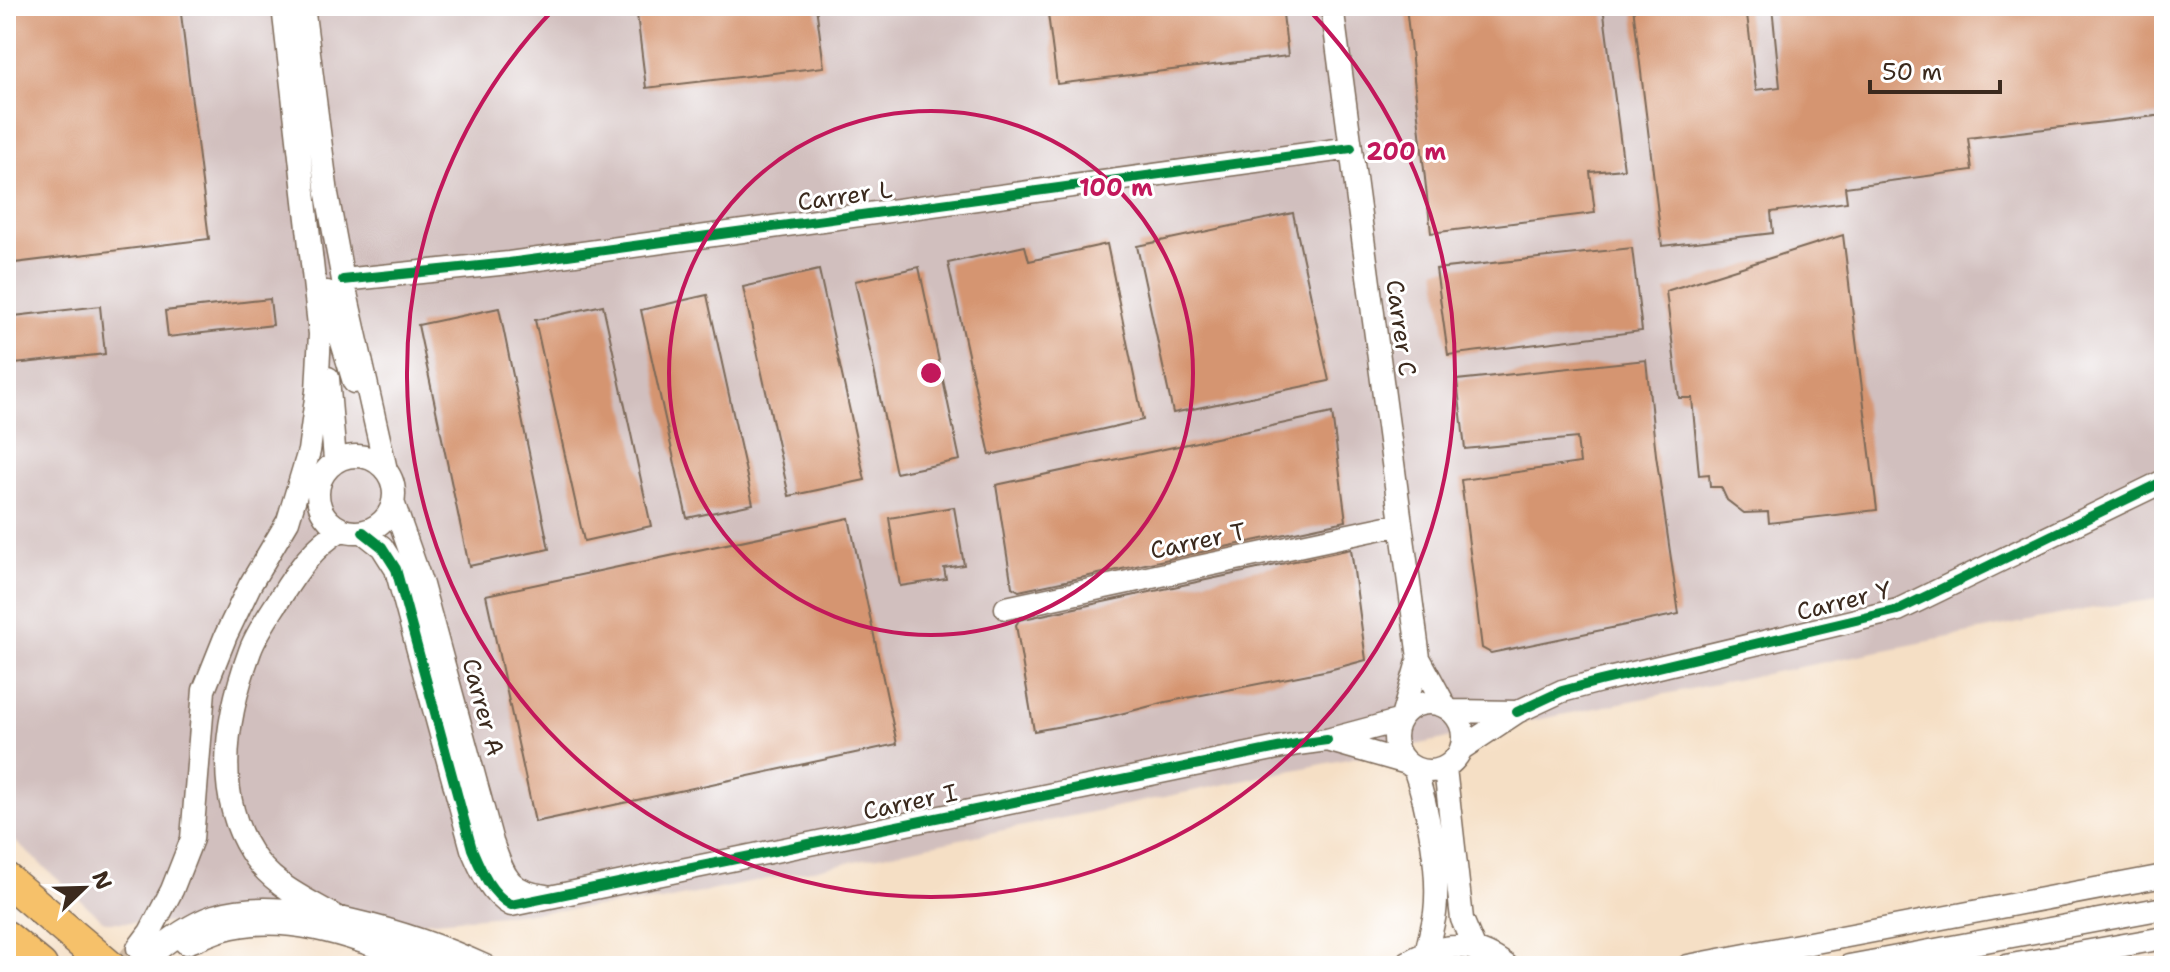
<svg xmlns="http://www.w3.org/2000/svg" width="2170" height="972" font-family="'Shantell Sans',sans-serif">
<rect width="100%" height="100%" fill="#fff"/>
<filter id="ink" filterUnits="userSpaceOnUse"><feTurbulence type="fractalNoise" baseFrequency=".0125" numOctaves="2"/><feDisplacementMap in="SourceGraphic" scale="16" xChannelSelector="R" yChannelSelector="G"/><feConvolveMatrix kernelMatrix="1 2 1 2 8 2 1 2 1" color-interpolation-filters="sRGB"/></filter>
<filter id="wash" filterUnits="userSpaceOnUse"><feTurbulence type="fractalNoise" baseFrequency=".006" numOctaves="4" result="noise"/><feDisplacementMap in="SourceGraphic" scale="32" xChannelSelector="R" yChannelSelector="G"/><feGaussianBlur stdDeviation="1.8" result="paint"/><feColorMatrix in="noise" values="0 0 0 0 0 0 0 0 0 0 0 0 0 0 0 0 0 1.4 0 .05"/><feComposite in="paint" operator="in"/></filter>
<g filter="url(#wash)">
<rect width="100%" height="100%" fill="#f5dfc5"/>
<path fill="#d1bfbe" d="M6,6H2164V598L2094,608L1541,719L661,901L379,926L105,922L6,833Z"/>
<g id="blocks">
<path fill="#d59571" d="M6,6H180L209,239L6,264Z
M636,6H816L824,67L646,88Z
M1047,6H1282L1288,56L1057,84Z
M1406,6H1603L1624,169L1590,172L1595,213L1431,233Z
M1633,6H1746L1756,90L1780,87L1772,6H2164V115L1968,138L1972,170L1845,187L1847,202L1771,212L1773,233L1662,246Z
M1293,213L1329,381L1173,413L1137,246Z
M1843,235L1877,510L1769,523L1768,512L1744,513L1727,500L1721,487H1710L1709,474L1699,475L1692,398H1679L1666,291Z
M1107,244L1143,420L990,455L948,263L1025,246L1029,261Z
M1632,248L1642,331L1448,355L1436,269Z
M919,267L960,460L896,473L855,281Z
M819,270L865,480L789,496L743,287Z
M707,295L753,504L687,518L641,310Z
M270,299L273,325L168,337L165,311Z
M603,305L651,526L584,541L535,320Z
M100,306L105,354L6,365V317Z
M499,308L549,549L469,566L418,325Z
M1646,360L1656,455L1679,614L1491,653L1482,648L1461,480L1580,463L1577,438L1465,449L1457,380Z
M1332,413L1346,521L1019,591L1012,587L996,485Z
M954,507L964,565L944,568L946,579L900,586L889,518Z
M849,518L897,744L535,822L486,595Z
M1351,549L1366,660L1329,670L1166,702L1101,719L1034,731L1016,625L1019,620Z"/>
</g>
</g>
<g filter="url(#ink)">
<use href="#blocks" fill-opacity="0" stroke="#7c6958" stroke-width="2"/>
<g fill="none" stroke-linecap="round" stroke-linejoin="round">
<path stroke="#d0bba4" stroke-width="22" stroke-dasharray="22 11" stroke-linecap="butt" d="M123,966L138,948"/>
<defs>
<path id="minor" d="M303,6L327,194L343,280L386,470
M1332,6L1419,658
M343,280L509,263L1351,148
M327,292L354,382
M328,378L335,460
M318 494a38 38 0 1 1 76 0a38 38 0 1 1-76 0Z
M393,502L422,585L492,842C504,875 507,891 545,896
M363,532L382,547L396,569L472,849C481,870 490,893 511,905L1297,744L1327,740
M1006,608L1401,524
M1395 737a34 34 0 1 1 68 0a34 34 0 1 1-68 0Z
M1452,711L1517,712L1461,749
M1517,712L1562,691L1600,681L1898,610L2164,481
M1403,714L1419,658L1445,706
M1398,721L1327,740L1407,763
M1414,768C1428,806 1440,873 1435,913C1433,926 1429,938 1427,950
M1445,768L1462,919L1475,950
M338,918C306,899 271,885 251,852C213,792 227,714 250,651C257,632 270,614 280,598C297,571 314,546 341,530
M186,943C198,939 209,934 221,930C290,909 366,943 430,966
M138,948L150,932L172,890L192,839L204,690L226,635L250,585L288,521L309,451L317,391L320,334L283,6
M147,959C167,941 188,925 214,916C285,892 418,935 485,966
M1402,966C1438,942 1472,939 1507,966
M1688,966L2164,876
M1849,966L2164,908
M2006,966L2164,938"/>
<path id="highway" d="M6,879L109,966
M6,937L41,966"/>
</defs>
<use href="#minor" stroke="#7c6958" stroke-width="25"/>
<use href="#highway" stroke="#7c6958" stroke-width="35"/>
<use href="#minor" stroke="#fff" stroke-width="22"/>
<use href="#highway" stroke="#f6c16b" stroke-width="32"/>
<defs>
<path id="cycleway" d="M343,280L509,263L1351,148
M363,532L382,547L396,569L472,849C481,870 490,893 511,905L1297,744L1327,740
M1517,712L1562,691L1600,681L1898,610L2164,481"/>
</defs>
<use href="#cycleway" stroke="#fff" stroke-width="15"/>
<use href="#cycleway" stroke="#00873e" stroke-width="10"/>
</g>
</g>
<g fill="none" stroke="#c2185b" stroke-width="4">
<circle cx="931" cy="373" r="262"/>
<path d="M1308 9A524 524 0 1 1 554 9"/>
</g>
<g text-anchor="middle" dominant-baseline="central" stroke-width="6" stroke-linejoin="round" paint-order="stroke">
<g font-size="24" fill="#3b2a1e" stroke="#fff">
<text transform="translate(845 196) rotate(-8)">Carrer L</text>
<text transform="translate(1401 328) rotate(82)">Carrer C</text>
<text transform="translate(1198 541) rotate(-12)">Carrer T</text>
<text transform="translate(1844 601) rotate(-14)">Carrer Y</text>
<text transform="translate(483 707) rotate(75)">Carrer A</text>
<text transform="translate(910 802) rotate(-12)">Carrer I</text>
</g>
</g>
<circle cx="931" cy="373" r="12" fill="#c2185b" stroke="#fff" stroke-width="4"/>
<g font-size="24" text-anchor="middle" font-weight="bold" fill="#c2185b" stroke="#fff" stroke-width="6" stroke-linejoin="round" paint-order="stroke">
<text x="1406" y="160">200 m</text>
<text x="1116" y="196">100 m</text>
</g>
<rect width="2170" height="972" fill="none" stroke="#fff" stroke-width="32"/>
<g transform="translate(84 888) rotate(67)" stroke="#ffffff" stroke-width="6" paint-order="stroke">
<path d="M0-6L14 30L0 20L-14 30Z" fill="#3b2a1e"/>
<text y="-12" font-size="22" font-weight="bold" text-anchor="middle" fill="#3b2a1e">N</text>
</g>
<path d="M1870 80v12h130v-12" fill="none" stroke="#3b2a1e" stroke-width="4"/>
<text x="1882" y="80" font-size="24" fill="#3b2a1e" stroke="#ffffff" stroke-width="6" paint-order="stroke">50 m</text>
</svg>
